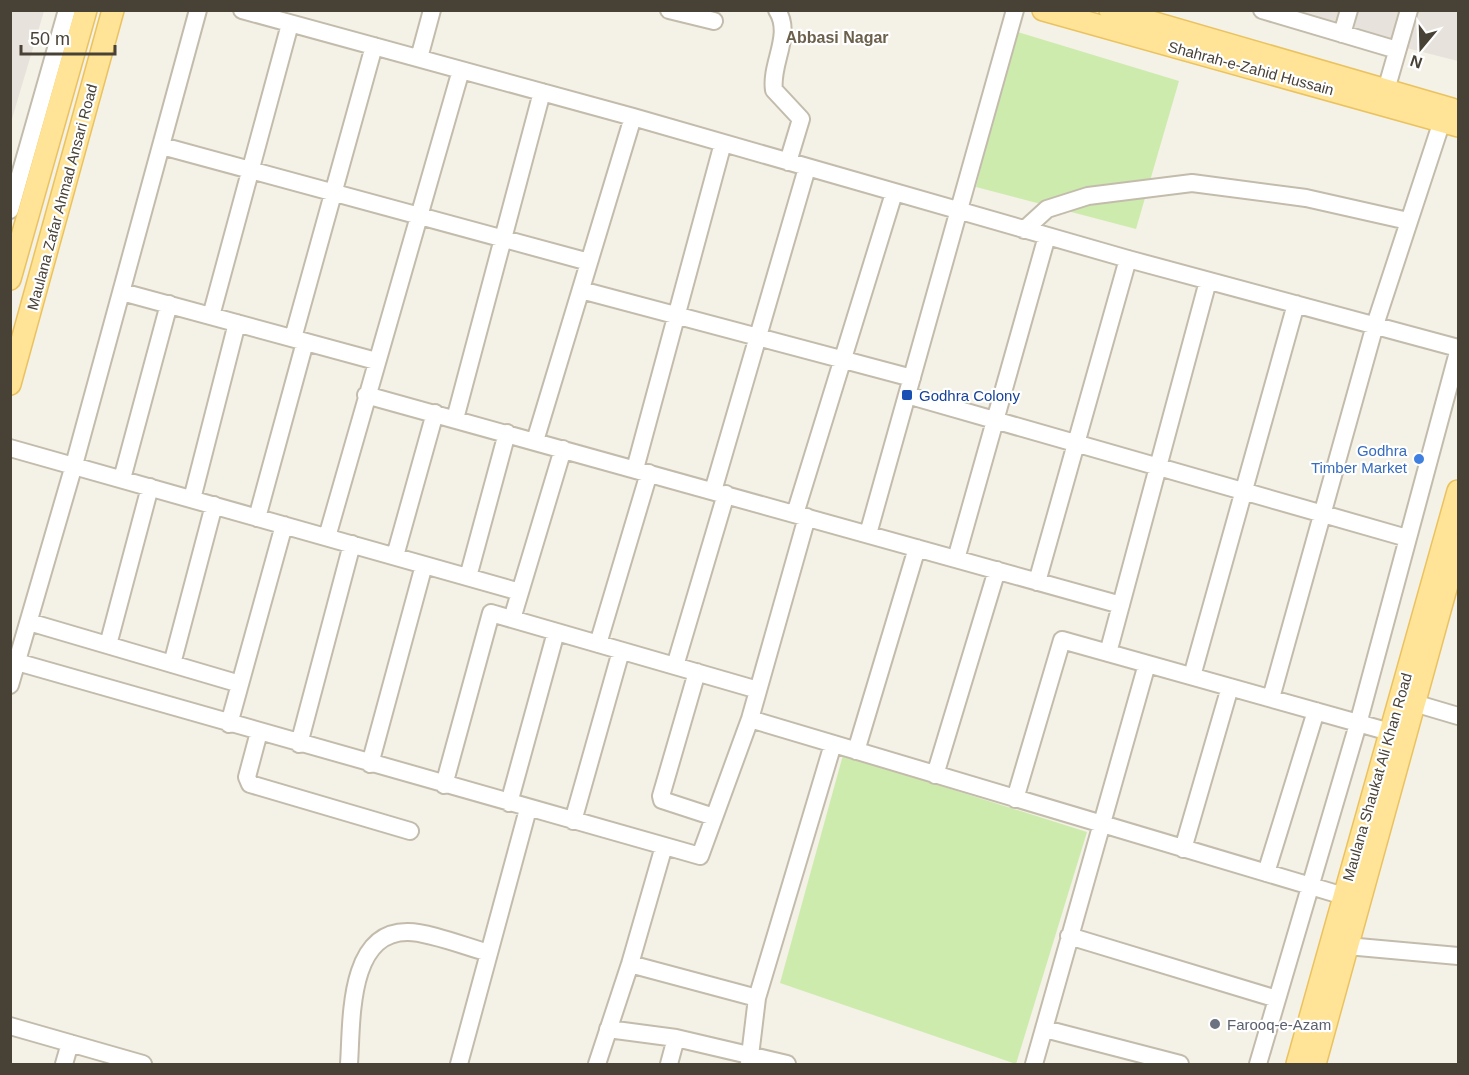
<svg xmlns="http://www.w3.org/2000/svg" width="1469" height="1075" font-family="Helvetica,sans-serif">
<rect width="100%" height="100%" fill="#f4f1e7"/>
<path fill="#e7e2dc" d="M11,10L44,11L11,122L10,11Z
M1260,11H1458V61Z"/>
<path fill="#ceebae" d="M1014,31L1179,81L1136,229L976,187Z
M843,755L1087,832L1016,1064L780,983Z"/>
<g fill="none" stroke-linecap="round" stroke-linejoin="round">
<defs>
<path id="minor" d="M242,10L633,117L1128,259L1458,348
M669,10L714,21
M777,10C793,35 770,64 774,90L801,119L788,162
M1262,10L1397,50
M1342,34L1349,10
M419,58L432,10
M1386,90L1409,10
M162,146L589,262
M10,210L67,10
M1024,230L1047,209L1088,196L1192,183L1306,198L1408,221
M581,290L912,378
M122,292L376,361
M211,316L290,24
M293,338L374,46
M366,395L1121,605
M907,395L1407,538
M455,419L542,92
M535,441L633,117
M10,448L520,592
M635,469L723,143
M122,479L169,304
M713,491L807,168
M192,499L237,323
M795,514L894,193
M257,518L305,342
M868,534L1015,10
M327,537L461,70
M395,556L435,413
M956,559L1047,236
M468,577L507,433
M1037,582L1128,259
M512,619L563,449
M29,622L240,684
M598,644L649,473
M108,645L150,487
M1108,653L1208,281
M17,662L700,856L750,719L807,517
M172,664L214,505
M675,666L726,494
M697,672L661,796L662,800L714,817
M1192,676L1296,304
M10,685L74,465L198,10
M1271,698L1375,325L1442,121
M1414,703L1458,716
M750,719L1344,896
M229,724L284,525
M259,732L247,777L250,784L410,831
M299,744L352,544
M856,751L917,548
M370,764L424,565
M935,775L997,570
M444,785L491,613L758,690
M1015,799L1062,640L1390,732
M509,803L556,632
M573,821L621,651
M1183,849L1230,687
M1266,873L1316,711
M1069,936L1277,999
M1347,946L1458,956
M630,964L757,998
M10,1026L143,1064
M608,1029L676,1038L787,1064
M1045,1029L1180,1064
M64,1064L70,1043
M349,1064C352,1023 347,931 408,932C429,932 467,947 489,953
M459,1064L528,809
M597,1064L630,964L664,846
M669,1064L676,1038
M749,1064L757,998L833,744
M1034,1064L1147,664
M1258,1064L1358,724L1458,352"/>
<path id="major" d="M1043,10L1458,126
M1110,10L1452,109
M10,279L86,10
M10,384L113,10
M1297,1064L1458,491
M1315,1064L1458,545"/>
</defs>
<use href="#minor" stroke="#c3bcac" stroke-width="20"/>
<use href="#major" stroke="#eac360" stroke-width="24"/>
<use href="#minor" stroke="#fff" stroke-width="16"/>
<use href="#major" stroke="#ffe396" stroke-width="21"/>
</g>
<rect fill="#1a4fb4" stroke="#fff" stroke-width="2" x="901" y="389" width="12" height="12" rx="3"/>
<circle fill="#3f7fe0" stroke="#fff" stroke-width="2" cx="1419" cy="459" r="6"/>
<circle fill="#6b7280" stroke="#fff" stroke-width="2" cx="1215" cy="1024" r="6"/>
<g text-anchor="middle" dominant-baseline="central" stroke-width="4.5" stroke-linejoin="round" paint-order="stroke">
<g font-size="15" fill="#484136" stroke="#fff">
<text transform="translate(1251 68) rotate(15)">Shahrah-e-Zahid Hussain</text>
<text transform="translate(62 197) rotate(-75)">Maulana Zafar Ahmad Ansari Road</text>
<text transform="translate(1377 777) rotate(-74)">Maulana Shaukat Ali Khan Road</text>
</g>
<g font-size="15" fill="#164399" stroke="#fff" text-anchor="start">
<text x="919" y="395">Godhra Colony</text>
</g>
<g font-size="15" fill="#366cbe" stroke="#fff" text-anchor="end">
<text x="1407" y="450">Godhra<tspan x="1407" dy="17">Timber Market</tspan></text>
</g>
<g font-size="15" fill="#5b616d" stroke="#fff" text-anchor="start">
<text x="1227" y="1024">Farooq-e-Azam</text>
</g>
<g font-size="16" font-weight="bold" fill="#6b604c" stroke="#fff">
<text x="837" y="37">Abbasi Nagar</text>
</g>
</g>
<rect width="1469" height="1075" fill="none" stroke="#484136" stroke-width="24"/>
<g transform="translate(1421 48) rotate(199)" stroke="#ffffff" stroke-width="4.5" paint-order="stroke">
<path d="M0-4.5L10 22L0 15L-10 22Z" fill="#484136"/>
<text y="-9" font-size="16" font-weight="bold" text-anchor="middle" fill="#484136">N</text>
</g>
<path d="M21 45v9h94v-9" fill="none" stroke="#484136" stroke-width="3"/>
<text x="30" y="45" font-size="18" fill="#484136" stroke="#ffffff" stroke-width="4.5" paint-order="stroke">50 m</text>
</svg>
